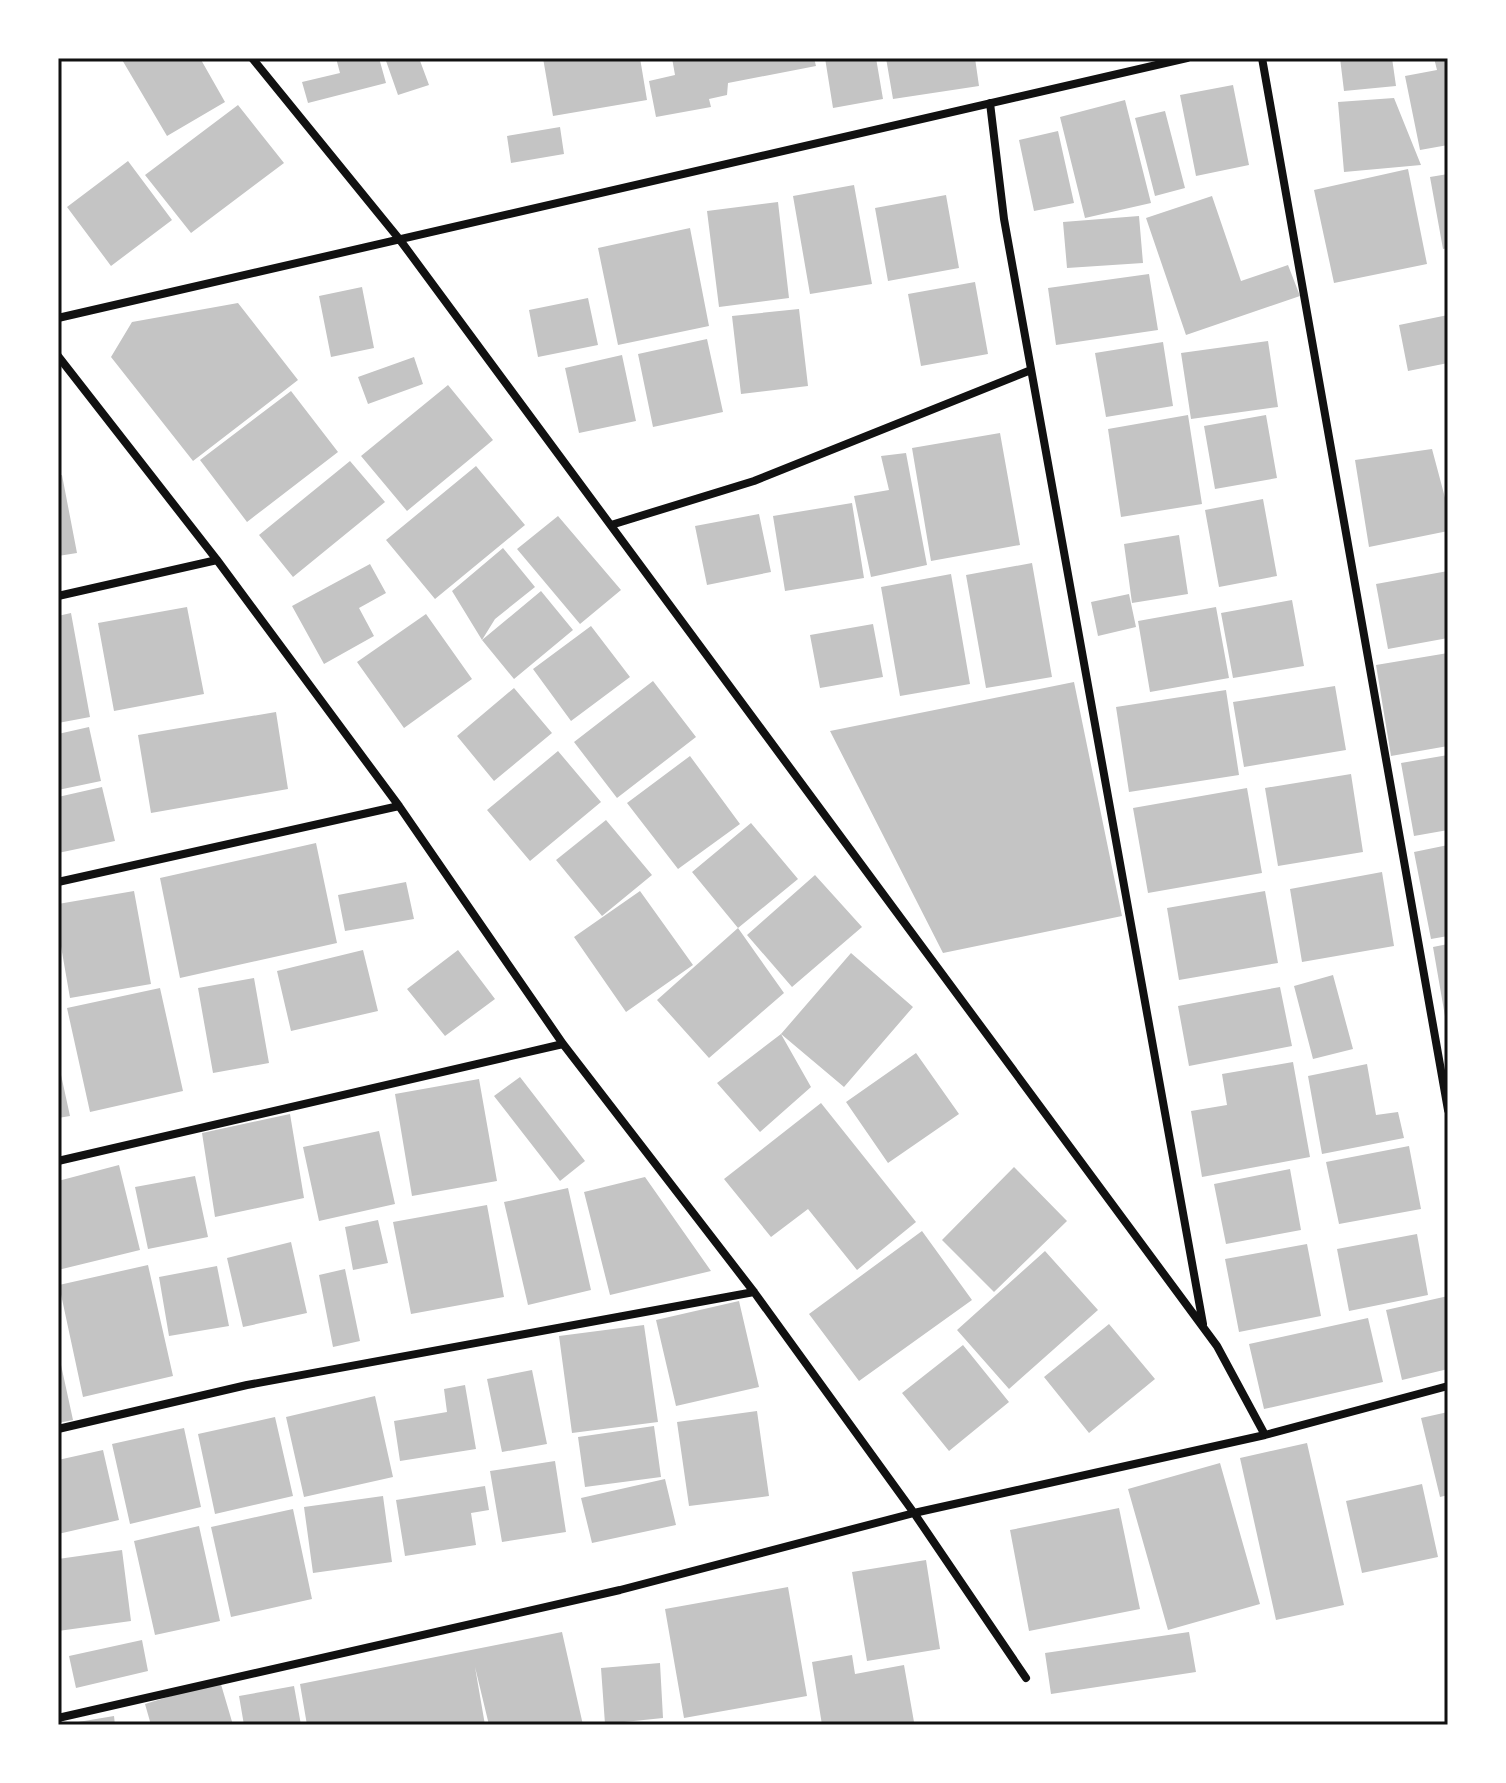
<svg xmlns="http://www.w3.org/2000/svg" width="1506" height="1783" font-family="Signika,sans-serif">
<rect width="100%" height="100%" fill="#fff"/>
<path fill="#c4c4c4" d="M121,58H200L225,102L167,136Z
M336,58H379L386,83L308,103L302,82L340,73Z
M385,58H419L429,85L398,95Z
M543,58H640L647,100L553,116Z
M672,58H814L816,66L728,83L727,95L709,99L711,107L656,117L649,81L675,75Z
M825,58H876L883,99L833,108Z
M886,58H975L979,86L893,99Z
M1340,58H1392L1396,86L1344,91Z
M1434,58H1448V145L1420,150L1405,76L1437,70Z
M1233,85L1249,165L1196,176L1180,95Z
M1394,98L1421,165L1344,172L1338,102Z
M1125,100L1151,203L1085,218L1060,117Z
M238,105L284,163L191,233L145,175Z
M1165,111L1185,188L1155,196L1135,118Z
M560,127L564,154L511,163L507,136Z
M1058,131L1074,203L1034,211L1019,140Z
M128,161L172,220L111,266L67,207Z
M1408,169L1427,264L1334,283L1314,190Z
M1448,174V248L1443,249L1430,177Z
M854,185L872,284L810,294L793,196Z
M946,195L959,268L888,281L875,208Z
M1212,196L1241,281L1288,265L1300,296L1186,335L1146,218Z
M778,202L789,298L719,307L707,211Z
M1139,216L1143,263L1067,268L1063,222Z
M690,228L709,326L618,345L598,248Z
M1149,274L1158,330L1056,345L1048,288Z
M975,282L988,354L921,366L908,294Z
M362,287L374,348L331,357L319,296Z
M588,298L598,345L538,357L529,310Z
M238,303L298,380L193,461L111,357L132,322Z
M799,309L808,386L741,394L732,316Z
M1448,315V363L1408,371L1399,325Z
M707,339L723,412L653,427L638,354Z
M1268,341L1278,407L1191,419L1181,353Z
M1163,342L1173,406L1106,417L1095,353Z
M622,355L636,421L579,433L565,368Z
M414,357L423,384L368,404L358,377Z
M448,385L493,440L407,511L361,456Z
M291,391L338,452L247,522L200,460Z
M1188,415L1202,504L1121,517L1108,429Z
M1266,415L1277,478L1215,489L1204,426Z
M1000,433L1020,545L931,561L912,448Z
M1432,449L1448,509V531L1369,547L1355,460Z
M906,453L927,565L871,577L854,496L889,490L881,456Z
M350,461L385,502L293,577L259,535Z
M476,466L525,525L435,599L386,540Z
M62,475L77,553L58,556V476Z
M1263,499L1277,576L1219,587L1205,510Z
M852,503L864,578L785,591L773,516Z
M759,514L771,572L707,585L695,526Z
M558,516L621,590L580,624L517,549Z
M1179,535L1188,594L1132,603L1124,544Z
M503,548L535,587L495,619L482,640L452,591Z
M1032,563L1052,677L986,688L966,575Z
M370,564L386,593L359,608L374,636L324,664L292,606Z
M1448,571V638L1388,649L1376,584Z
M951,574L970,684L900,696L881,587Z
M541,591L573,630L514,679L482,640Z
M1129,594L1136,627L1098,636L1091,602Z
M1292,600L1304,666L1233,678L1221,613Z
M187,607L204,694L114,711L98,623Z
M1216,607L1229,678L1150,692L1138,621Z
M71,613L90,717L58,723V616Z
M426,614L472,679L404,728L357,662Z
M873,624L883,677L820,688L810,635Z
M591,626L630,677L571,721L533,669Z
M1448,653V746L1391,756L1376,665Z
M653,681L696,737L617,798L574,742Z
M1074,682L1122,916L943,953L830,731Z
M1335,686L1346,750L1244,767L1233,702Z
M514,688L552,733L494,781L457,736Z
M1226,690L1239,775L1129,792L1116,707Z
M276,712L288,789L151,813L138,735Z
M89,727L101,781L58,790V734Z
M558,751L601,802L530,861L487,810Z
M1448,755V830L1414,836L1401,763Z
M690,756L740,824L678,869L627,803Z
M1351,774L1363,852L1278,866L1265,788Z
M102,787L115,841L58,853V797Z
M1247,788L1262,873L1148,893L1133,808Z
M606,820L652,875L602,916L556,860Z
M751,823L798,879L738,928L784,993L709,1058L657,1000L738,928L692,872Z
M316,843L337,943L180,978L160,878Z
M1448,845V936L1431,939L1414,852Z
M1382,872L1394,946L1302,962L1290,889Z
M815,875L862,927L792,987L747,935Z
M406,882L414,919L345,931L338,895Z
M134,891L151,984L70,998L58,929V904Z
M640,891L693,965L626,1012L574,937Z
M1265,891L1278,963L1179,980L1167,908Z
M1448,944V1022H1446L1433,947Z
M363,950L378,1011L291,1031L277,971Z
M458,950L495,999L445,1036L407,989Z
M851,953L913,1007L844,1087L781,1034L811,1087L760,1132L717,1083L781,1034Z
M1333,975L1353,1049L1313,1059L1294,986Z
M254,978L269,1063L213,1073L198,988Z
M1280,987L1292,1046L1189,1066L1178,1006Z
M160,988L183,1091L90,1112L67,1008Z
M916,1053L959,1114L888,1163L846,1102Z
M58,1061L70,1116L58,1118Z
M1293,1062L1310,1157L1202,1177L1191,1111L1227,1105L1222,1074Z
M1367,1064L1376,1115L1398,1112L1404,1138L1322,1154L1308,1076Z
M520,1077L585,1161L560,1181L494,1096Z
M479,1079L497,1181L412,1196L395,1094Z
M821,1103L916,1222L857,1270L808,1209L771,1237L724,1179Z
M290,1114L304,1198L215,1217L202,1133Z
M379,1131L395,1204L319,1221L303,1147Z
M1409,1146L1421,1209L1339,1224L1326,1162Z
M119,1165L140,1250L58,1270V1181Z
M1014,1167L1067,1221L994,1292L942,1240Z
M1290,1169L1301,1230L1226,1244L1214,1184Z
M195,1176L208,1237L148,1249L135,1187Z
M645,1177L711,1271L610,1295L584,1192Z
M568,1188L591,1290L528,1305L504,1202Z
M487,1205L504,1297L411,1314L393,1222Z
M378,1220L388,1263L353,1270L345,1227Z
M922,1231L972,1300L859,1381L809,1314Z
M1417,1234L1428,1295L1349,1311L1337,1249Z
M291,1242L307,1313L243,1327L227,1258Z
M1307,1244L1321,1316L1239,1332L1225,1259Z
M1045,1251L1098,1310L1009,1389L957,1330Z
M148,1265L173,1376L83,1397L59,1285Z
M217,1266L229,1326L169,1336L159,1277Z
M345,1269L360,1341L333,1347L319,1275Z
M1448,1296V1369L1402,1380L1386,1310Z
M739,1301L759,1387L676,1406L656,1320Z
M1368,1318L1383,1382L1264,1409L1249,1344Z
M1109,1324L1155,1379L1089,1433L1044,1377Z
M644,1325L658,1422L572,1433L559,1336Z
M963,1345L1009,1402L949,1451L902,1393Z
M58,1351L73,1420L58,1423Z
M532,1370L547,1444L502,1452L487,1379Z
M465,1385L476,1449L400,1461L394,1421L447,1412L444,1389Z
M375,1396L393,1477L304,1497L286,1417Z
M757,1411L769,1496L689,1506L677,1422Z
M1448,1412V1495L1440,1497L1421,1418Z
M275,1417L293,1496L215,1514L198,1434Z
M654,1426L661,1477L585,1487L578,1437Z
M184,1428L201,1507L130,1524L112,1444Z
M1307,1443L1344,1605L1276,1620L1240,1458Z
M103,1450L119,1520L58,1534V1460Z
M555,1461L566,1532L502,1542L490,1471Z
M1220,1463L1260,1604L1168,1630L1128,1489Z
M665,1479L676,1525L592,1543L581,1498Z
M1422,1484L1438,1557L1362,1573L1346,1501Z
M485,1486L489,1510L471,1513L476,1545L405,1556L396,1500Z
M383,1496L392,1562L313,1573L304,1507Z
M1119,1508L1140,1609L1029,1631L1010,1530Z
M293,1509L312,1599L231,1617L211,1527Z
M199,1526L220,1621L155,1635L134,1541Z
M122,1550L131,1621L58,1631V1559Z
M926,1560L940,1649L867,1661L852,1572Z
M788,1587L807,1696L684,1718L665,1609Z
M562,1632L583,1725H489L475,1667L485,1725H307L300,1684Z
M1189,1632L1196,1672L1051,1694L1045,1653Z
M142,1640L148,1671L76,1688L69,1656Z
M852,1655L855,1674L904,1665L914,1722L896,1725H822L812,1662Z
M660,1663L663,1718L605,1724L601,1668Z
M220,1681L233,1725H151L145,1704Z
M294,1686L301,1725H244L239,1696Z
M114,1716L115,1725H72V1723Z"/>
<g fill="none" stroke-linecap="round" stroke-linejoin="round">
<path stroke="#111" stroke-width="8" d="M252,58L400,240L1217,1346L1265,1435
M1262,58L1448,1110
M990,103L1004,219L1203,1324
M58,318L1187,58
M58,356L217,560L399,806L563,1044L754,1292L914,1513L1026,1678
M611,525L754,481L1031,370
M58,596L217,560
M58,882L399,806
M58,1161L563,1044
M58,1429L247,1385L754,1292
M58,1718L620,1590L914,1513L1265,1435L1448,1386"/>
</g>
<rect width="1506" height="1783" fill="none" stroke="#ffffff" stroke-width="120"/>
<rect x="60" y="60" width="1386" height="1663" fill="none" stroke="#111" stroke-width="3"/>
</svg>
